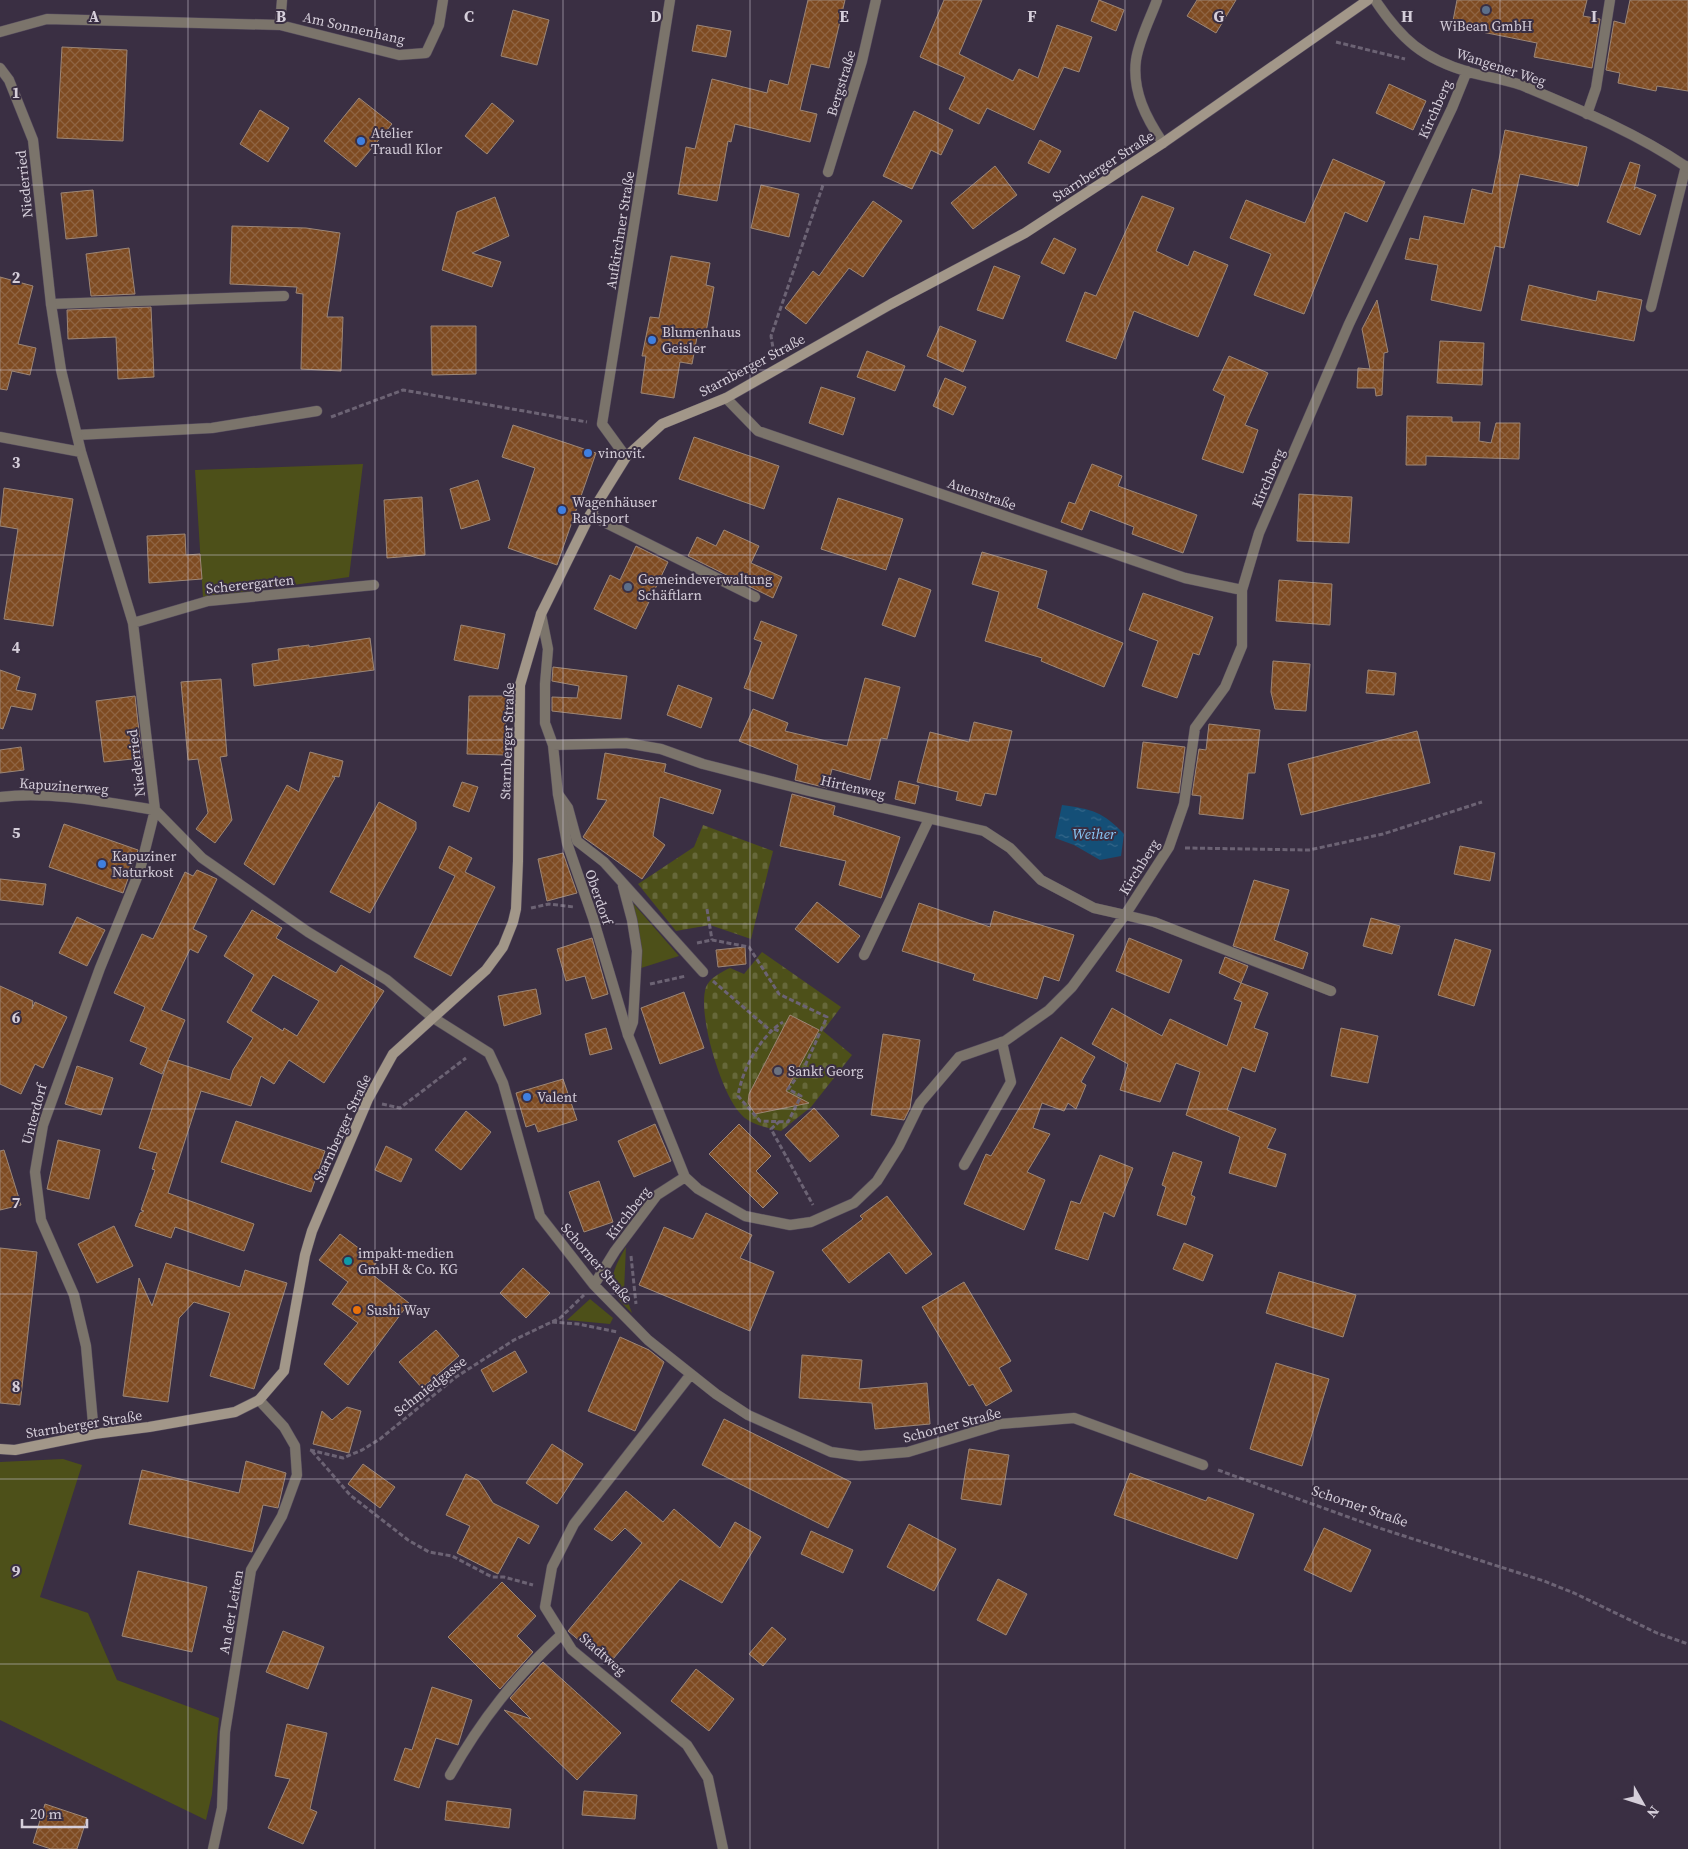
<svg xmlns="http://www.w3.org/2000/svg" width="1688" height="1849" font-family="'Source Serif 4',serif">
<defs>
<pattern id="cemetery-stones" width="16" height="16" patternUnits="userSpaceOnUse" patternTransform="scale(1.25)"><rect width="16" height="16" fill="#4d5019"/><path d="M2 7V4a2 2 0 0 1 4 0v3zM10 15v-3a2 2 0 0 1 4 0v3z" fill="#66683a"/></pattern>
<pattern id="water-ripples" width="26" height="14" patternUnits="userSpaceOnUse" patternTransform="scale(1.25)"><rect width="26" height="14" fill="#144f77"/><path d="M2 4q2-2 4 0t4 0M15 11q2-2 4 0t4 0" fill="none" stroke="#35678a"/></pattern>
<pattern id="building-cross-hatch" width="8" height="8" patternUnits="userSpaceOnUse" patternTransform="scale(1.25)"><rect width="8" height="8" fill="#7e4b22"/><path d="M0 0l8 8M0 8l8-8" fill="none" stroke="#8f6442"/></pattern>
</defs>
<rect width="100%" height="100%" fill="#3a2f43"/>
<path fill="#4d5019" d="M363,464L349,577L203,598L195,470Z
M632,902L679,956L641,968L642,954Z
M626,1247L624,1291L632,1313C605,1289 609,1276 626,1247Z
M590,1299L613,1318L610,1324L567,1320Z
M63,1459L82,1465L40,1597L88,1613L117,1680L219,1718L212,1794L206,1820L0,1720V1462Z"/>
<path fill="url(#cemetery-stones)" d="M703,825L773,851L751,939L710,925L676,931L638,884L694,847Z
M762,952L841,1007L823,1031L852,1055L811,1107L781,1131C766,1127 749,1125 739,1112C721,1091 697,1014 706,987C710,978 721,972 730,968L744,974Z"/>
<path fill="url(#water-ripples)" d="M1062,805C1092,809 1103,812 1124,834L1121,856L1100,860L1074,845L1055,838Z"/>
<path fill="url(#building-cross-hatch)" stroke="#9c8676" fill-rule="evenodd" d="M808,0H845L829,68L811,64L800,110L817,114L810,142L735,124L731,142L728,141L717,201L678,194L686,147L695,149L712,79L767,93L770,80L788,85Z
M944,0H982L959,54L1013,81L1019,69L1038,78L1057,25L1092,37L1079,72L1064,67L1034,130L987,108L979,124L949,109L965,77L920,57Z
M1099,0L1124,10L1116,31L1091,21Z
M1197,0H1236L1216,33L1187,16Z
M1457,0H1587L1583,16L1600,19L1592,68L1534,57L1537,43L1452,26Z
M1630,0H1688V91L1657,86L1656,91L1618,83L1620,73L1606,70L1614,21L1625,24Z
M513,10L549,20L537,65L501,56Z
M697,25L731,31L726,57L692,51Z
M62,47L127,50L123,141L57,138Z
M1389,84L1426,101L1413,130L1376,113Z
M359,98L392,124L356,167L324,141Z
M492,103L514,121L487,154L465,136Z
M260,110L289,128L268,162L240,144Z
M914,111L953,130L941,155L931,150L912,189L883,176Z
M1505,130L1587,147L1578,186L1520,174L1504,248L1495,246L1481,311L1431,300L1438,265L1405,259L1410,238L1419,240L1424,216L1464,224L1472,189L1492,194Z
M1040,140L1061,151L1049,173L1028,163Z
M1333,159L1385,182L1367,222L1345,212L1304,314L1254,295L1271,254L1230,238L1246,200L1305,223Z
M1630,162L1640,165L1634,190L1636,187L1656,195L1640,235L1607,222Z
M995,166L1017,195L973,229L951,203Z
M761,185L799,194L789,237L751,228Z
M93,190L97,236L66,239L61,193Z
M1142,196L1174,208L1156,251L1188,266L1194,251L1228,265L1198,337L1134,311L1116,359L1066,341L1085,292L1096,296Z
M495,197L509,236L472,253L501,262L492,287L442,270L457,212Z
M873,201L902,221L863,277L849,268L806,324L785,308L813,271L819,276Z
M232,226L306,228L340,233L327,317H343L341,371L301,369L303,294L296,293L297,287L230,284Z
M1054,238L1076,249L1064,274L1041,263Z
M129,248L135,294L91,296L86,254Z
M671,256L710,263L706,285L714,287L705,338L697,337L692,364L680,362L674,398L641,393L646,356H642L650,317L659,318Z
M994,266L1020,276L1003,319L977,310Z
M0,277L33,286L18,344L36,348L30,375L12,371L7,390L0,389Z
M1529,285L1596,301L1598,291L1642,300L1634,341L1521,320Z
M1377,300L1388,352L1384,353L1382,395L1376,396L1375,388H1357L1358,368L1370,369L1362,329Z
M151,307L154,377L118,379L116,337L68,339L67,310Z
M431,326H476V374L432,375Z
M940,326L976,341L963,372L927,356Z
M1440,341L1484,343L1482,385L1437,383Z
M867,351L905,366L895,391L857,377Z
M1229,356L1268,373L1245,425L1258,430L1243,473L1202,459L1225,396L1213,390Z
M945,378L966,387L953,415L933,406Z
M821,387L855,398L843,435L809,423Z
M1407,416L1452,417V422H1480L1479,441L1491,443L1496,423H1520L1519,459L1426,456V465H1406Z
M513,425L596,453L557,565L508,548L535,468L502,457Z
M694,437L779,466L764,509L679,479Z
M1092,464L1122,476L1118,486L1197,515L1183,553L1132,534L1134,527L1090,510L1082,530L1061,522L1069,502L1075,504Z
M478,480L490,520L461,529L450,489Z
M4,488L73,499L53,626L4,619L18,529L0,526Z
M1299,494L1352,497L1349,543L1297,541Z
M422,497L425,555L387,558L384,500Z
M838,498L903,519L886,570L821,549Z
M724,530L759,546L751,563L782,577L773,598L688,556L697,537L716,546Z
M185,534L186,555L200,554L202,579L149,583L147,536Z
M636,546L668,562L636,629L594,609L610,575L620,580Z
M982,552L1047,571L1037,608L1123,643L1104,687L1041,661L1042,658L985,641L999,592L972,584Z
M899,578L931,590L915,637L882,625Z
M1279,580L1332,584L1330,625L1276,621Z
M1143,593L1213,617L1199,655L1193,653L1177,698L1142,686L1158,641L1129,630Z
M761,621L797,635L773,699L744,688L762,642L754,639Z
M461,625L505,634L498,669L454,660Z
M370,638L374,670L254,686L252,664L279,660L278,649L309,645V647Z
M1273,661L1310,664L1306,711L1275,709L1271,692Z
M553,667L627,676L621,719L552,711V697L577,698L579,686L552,681Z
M0,670L20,677L16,690L36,694L32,710L11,706L3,729L0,728Z
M1368,670L1396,673L1394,695L1366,693Z
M865,678L900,687L887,739L881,738L870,780L832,769L827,788L795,780L798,765L739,741L753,709L788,723L785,731L847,746Z
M221,679L227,756L220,757L232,820L215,843L196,829L208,813L198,759L188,760L181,682Z
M678,685L712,698L701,728L667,715Z
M135,696L142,758L104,762L96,701Z
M469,696H506L505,755L467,754Z
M974,722L1012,731L996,795L985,793L981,806L956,800L958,792L917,782L930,732L969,742Z
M1209,724L1260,730L1255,773H1248L1243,819L1199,814L1201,796L1192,795L1199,749L1206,750Z
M1417,731L1430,783L1301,815L1288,764Z
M1143,742L1185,747L1179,793L1137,788Z
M21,747L24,770L0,773V750Z
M310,752L343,761L339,777L332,776L335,778L274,885L244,864L287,785L299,792Z
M605,753L666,764L664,772L721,790L713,814L660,797L653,836L665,845L642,879L583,837L607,800L597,799Z
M899,781L919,786L915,804L895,799Z
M462,782L478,787L469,812L453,806Z
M792,794L835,806L833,815L900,837L881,898L839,885L846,861L780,846Z
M379,802L416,822V829L370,913L330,892Z
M64,824L138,850L123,893L49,867Z
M449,846L472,858L465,872L495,887L451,976L414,957L455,876L439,868Z
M1460,846L1495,853L1490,881L1454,874Z
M563,853L577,893L547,901L538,859Z
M197,870L217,879L193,929L207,936L198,953L190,949L161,1010L185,1020L162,1074L140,1064L147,1048L130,1041L145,1007L114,993L142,934L153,939L185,872L193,876Z
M0,879L46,884L43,905L0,900Z
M1254,880L1289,890L1274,940L1308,953L1303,969L1233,946Z
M817,902L860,936L838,963L795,929Z
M919,903L990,927L994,911L1074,935L1059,981L1044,976L1037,999L973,980L975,974L902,951Z
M252,910L282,928L276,938L336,973L341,965L384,991L324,1083L289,1060L274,1084L261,1076L251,1106L201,1091L168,1193L254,1224L244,1251L175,1227L171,1238L135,1226L140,1213L144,1211L141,1210L155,1170L152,1169L157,1153L139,1148L168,1060L230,1080L233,1070L253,1038L227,1022L254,975L224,956ZM273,975L319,1001L297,1036L284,1028L283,1031L251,1011Z
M77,917L105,930L87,966L59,953Z
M1371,918L1400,926L1392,954L1363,946Z
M592,938L608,994L592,999L585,976L566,981L557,949Z
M1129,938L1182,960L1169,993L1116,971Z
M1455,939L1491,950L1474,1006L1438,995Z
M745,947L746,964L718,967L716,950Z
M1225,957L1248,966L1241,983L1219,973Z
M1241,983L1268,993L1254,1028L1268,1033L1255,1072L1242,1067L1227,1110L1276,1129L1267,1148L1286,1154L1276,1187L1229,1173L1240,1137L1186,1115L1200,1072L1176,1063L1160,1102L1120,1090L1128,1064L1092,1044L1112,1008L1162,1036L1170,1019L1227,1046L1242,1002L1234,999Z
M0,986L33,1001L32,1009L35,1002L67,1017L43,1068L35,1064L21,1094L0,1084Z
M536,989L541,1014L504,1026L498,996Z
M684,992L704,1048L660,1064L641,1008Z
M790,1015L819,1030L786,1091L809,1103L755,1114L748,1103L749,1094Z
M606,1028L612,1049L590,1055L585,1034Z
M1341,1028L1378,1036L1368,1083L1331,1076Z
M883,1034L920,1040L910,1108L904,1120L871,1115Z
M1061,1037L1095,1057L1081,1082L1086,1085L1076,1109L1068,1103L1064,1111L1042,1103L1033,1128L1050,1134L1027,1172L1045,1180L1024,1230L964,1204L986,1154L991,1156Z
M77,1066L113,1078L101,1115L65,1104Z
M563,1079L577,1120L538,1132L535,1124L526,1127L516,1093Z
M814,1108L839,1136L810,1162L785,1135Z
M466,1111L491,1132L461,1170L435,1150Z
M236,1121L325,1151L311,1192L221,1162Z
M655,1124L671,1161L634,1177L618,1141Z
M739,1124L771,1156L756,1171L778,1193L763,1208L709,1154Z
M58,1140L100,1150L89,1199L47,1189Z
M386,1146L412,1159L401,1182L375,1170Z
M4,1150L21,1205L0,1210V1151Z
M1173,1152L1202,1162L1191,1195L1195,1197L1186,1225L1157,1215L1166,1187L1162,1185Z
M1100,1155L1133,1168L1114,1217L1104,1212L1088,1260L1055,1249L1071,1201L1080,1204Z
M599,1181L613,1222L584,1232L569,1192Z
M887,1196L932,1254L906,1274L889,1252L849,1283L822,1250L863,1219L860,1216Z
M706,1213L752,1235L740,1258L774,1272L750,1331L639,1285L664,1227L693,1239Z
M114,1226L133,1266L97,1283L78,1244Z
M340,1234L377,1262L369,1272L409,1303L348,1385L324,1364L358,1323L332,1304L348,1282L319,1260Z
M1184,1243L1213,1255L1203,1281L1173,1269Z
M0,1248L37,1252L20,1405L0,1403Z
M166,1263L240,1287L245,1270L287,1283L254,1389L210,1376L230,1313L194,1302L179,1318L168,1402L123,1396L139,1278L152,1306Z
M523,1268L550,1293L526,1318L500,1293Z
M1279,1272L1356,1295L1343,1337L1266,1313Z
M964,1282L1011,1361L999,1368L1012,1391L986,1406L973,1384L969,1386L922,1307Z
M436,1330L459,1356L422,1388L399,1362Z
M620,1337L649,1350L664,1362L635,1431L588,1411Z
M515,1351L527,1372L493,1392L481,1370Z
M802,1355L862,1360L859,1389L927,1383L930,1424L875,1429L872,1403L799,1398Z
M1276,1363L1329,1379L1302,1466L1250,1449Z
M347,1407L361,1411L349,1453L313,1444L322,1411L332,1420Z
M724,1419L851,1482L828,1528L702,1465Z
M552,1444L583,1464L557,1504L526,1483Z
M969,1449L1009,1455L1001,1505L961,1499Z
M246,1461L286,1473L278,1508L263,1505L252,1552L129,1524L142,1470L239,1493Z
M363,1464L395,1487L380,1508L348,1484Z
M1130,1473L1206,1501L1208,1497L1254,1514L1237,1559L1114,1515Z
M466,1474L479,1481L493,1503L539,1526L529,1544L518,1537L498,1574L457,1553L470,1526L446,1515Z
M626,1491L663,1522L674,1509L720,1548L735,1522L761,1537L722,1603L680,1579L608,1665L568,1631L642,1543L625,1528L612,1541L594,1529Z
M909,1524L956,1549L934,1591L887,1567Z
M1324,1528L1371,1550L1351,1592L1304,1570Z
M811,1531L853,1550L843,1573L801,1554Z
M138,1571L207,1587L192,1652L122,1636Z
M998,1579L1027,1594L1006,1635L977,1620Z
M502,1582L536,1616L517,1636L533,1652L500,1689L448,1637Z
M772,1627L786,1639L763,1666L749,1654Z
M283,1631L324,1647L308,1689L266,1672Z
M543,1662L621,1733L577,1780L504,1710L531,1719L510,1698Z
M696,1669L734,1699L709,1731L671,1701Z
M432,1687L472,1700L458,1745L436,1738L419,1788L394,1780L405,1748L412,1750Z
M287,1724L327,1733L310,1809L317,1812L303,1844L268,1828L290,1779L275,1776Z
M584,1791L637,1795L635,1819L582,1815Z
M447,1801L511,1809L509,1828L445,1820Z
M45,1804L87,1818L77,1849H51L33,1843Z"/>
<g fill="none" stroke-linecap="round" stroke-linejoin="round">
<defs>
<path id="lane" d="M1587,114L1596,88L1610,0
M51,304L284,296
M1651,307L1686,166
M77,435L212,428L317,411
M590,515L755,597
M558,794L568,808L577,841L604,862L703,972
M623,886L632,920L637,951L633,1022L628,1035
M1125,915L1154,922L1331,991
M864,955L929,819
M964,1165L1011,1082L1002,1042
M450,1775C481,1720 515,1677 562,1634"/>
<path id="street" d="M1157,0C1150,19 1139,40 1136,60C1132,91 1146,118 1163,143
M1375,0C1401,39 1423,59 1469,72C1486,77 1504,79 1521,85C1578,109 1637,133 1688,168
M280,25L399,55L426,53L439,25L443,0
M0,32L47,19L280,25L282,0
M0,68L9,80L33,140L51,304L61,370L81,452L133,623L155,810L202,858L308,932L387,980L432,1017L489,1053L503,1083L540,1216L594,1285L648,1340L716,1394L748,1415L831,1452L860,1456L908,1452L1000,1424L1074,1418L1203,1465
M828,172L862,61L876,0
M726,398L758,431L1185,578L1242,590
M0,437L81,452
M626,457L602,424L670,0
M541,614L548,649L545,684V723L553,745L558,794L567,843L593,918L628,1035L685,1177L698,1189L745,1216L790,1225L811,1222L854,1203L877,1181L899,1146L920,1103L959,1057L1005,1041L1049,1010L1072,987L1125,915L1169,847L1184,804L1195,728L1225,687L1242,646V590L1259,533L1349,324L1452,108L1467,71
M133,623L208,601L374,585
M553,745L626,743L661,749L703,764L809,791L984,831L1010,848L1041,880L1094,908L1125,915
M0,797C50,791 106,802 155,810
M594,1285L615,1251L657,1195L685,1177
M691,1374L574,1524L552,1567L545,1607L572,1650L687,1745L708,1778L723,1849
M94,1434L86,1346L74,1295L41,1220L35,1172L43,1125L100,968L140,870L155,810
M213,1849L222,1808L225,1732L251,1570L282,1516L297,1475L295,1446L284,1427L259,1400"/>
<path id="secondary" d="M0,1449L15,1450L94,1434L149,1427L235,1412L259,1400L284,1371L305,1255L312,1231L368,1099L393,1054L486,970L503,947L513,922L516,909L518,861L520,685L541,614L590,515L626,457L662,424L726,398L891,304L1025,233L1163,143L1368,0"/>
</defs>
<use href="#lane" stroke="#564c5e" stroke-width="11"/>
<use href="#street" stroke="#564c5e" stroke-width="11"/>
<use href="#secondary" stroke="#564c5e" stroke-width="11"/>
<path stroke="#6c6374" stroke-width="3" stroke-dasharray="5 2.5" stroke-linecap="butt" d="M1336,42L1405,59
M774,354L771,336L823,185
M331,417L403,390L587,422
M1185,848L1309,850L1383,834L1482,802
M531,908L549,904L574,907
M707,909L712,940
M697,943L712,940L749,947L779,994L827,1017L804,1068L788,1089L801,1096L788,1122L760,1121L738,1096C742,1070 760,1036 783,1022
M713,981L771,1031
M650,984L686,976
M774,1029L779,1031
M382,1104L400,1108L466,1058
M780,1121L771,1129L813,1205
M631,1256L636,1304
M552,1322L578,1324L617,1332
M310,1450L343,1458L362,1450L380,1439L456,1377L514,1340L560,1318L584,1295
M312,1451L350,1495L408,1540L429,1552L452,1556L492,1577H504L533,1585
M1218,1470L1376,1527L1544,1581L1574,1593L1657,1633L1688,1644"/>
<use href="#lane" stroke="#7b746b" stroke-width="10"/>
<use href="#street" stroke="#7b746b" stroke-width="10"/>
<use href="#secondary" stroke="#a29789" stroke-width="10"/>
</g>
<path fill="none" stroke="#d5ceda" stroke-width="1" stroke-opacity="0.55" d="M188,0V1849M375,0V1849M563,0V1849M750,0V1849M938,0V1849M1125,0V1849M1313,0V1849M1500,0V1849M0,185H1688M0,370H1688M0,555H1688M0,740H1688M0,924H1688M0,1109H1688M0,1294H1688M0,1479H1688M0,1664H1688"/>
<g fill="#5c6f8a" stroke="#3a2f43" stroke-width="2">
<circle cx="1486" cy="10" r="5"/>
<circle cx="628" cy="587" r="5"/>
</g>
<g fill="#3f7fe0" stroke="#3a2f43" stroke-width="2">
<circle cx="361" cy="141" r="5"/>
<circle cx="652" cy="340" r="5"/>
<circle cx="588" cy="453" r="5"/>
<circle cx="562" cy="510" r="5"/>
<circle cx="102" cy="864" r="5"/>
<circle cx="527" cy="1097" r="5"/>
</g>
<circle fill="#6b7280" stroke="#3a2f43" stroke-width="2" cx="778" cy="1071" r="5"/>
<circle fill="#0f9aa8" stroke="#3a2f43" stroke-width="2" cx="348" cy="1261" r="5"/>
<circle fill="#e8710a" stroke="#3a2f43" stroke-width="2" cx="357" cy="1310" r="5"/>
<g text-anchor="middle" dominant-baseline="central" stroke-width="4" stroke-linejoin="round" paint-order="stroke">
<g font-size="14" fill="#d5ceda" stroke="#3a2f43" text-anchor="start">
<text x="1486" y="26" text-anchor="middle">WiBean GmbH</text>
<text x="371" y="133">Atelier<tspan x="371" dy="16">Traudl Klor</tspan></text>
<text x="662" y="332">Blumenhaus<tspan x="662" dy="16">Geisler</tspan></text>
<text x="598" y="453">vinovit.</text>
<text x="572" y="502">Wagenhäuser<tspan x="572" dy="16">Radsport</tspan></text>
<text x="638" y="579">Gemeindeverwaltung<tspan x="638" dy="16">Schäftlarn</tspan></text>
<text x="112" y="856">Kapuziner<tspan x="112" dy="16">Naturkost</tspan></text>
<text x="788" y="1071">Sankt Georg</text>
<text x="537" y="1097">Valent</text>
<text x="358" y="1253">impakt-medien<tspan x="358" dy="16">GmbH &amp; Co. KG</tspan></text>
<text x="367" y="1310">Sushi Way</text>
</g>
<g font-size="14" fill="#d5ceda" stroke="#3a2f43">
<text transform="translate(354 28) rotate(13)">Am Sonnenhang</text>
<text transform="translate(1501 67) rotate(18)">Wangener Weg</text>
<text transform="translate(841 83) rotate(-73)">Bergstraße</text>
<text transform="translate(1435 109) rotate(-66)">Kirchberg</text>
<text transform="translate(1103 166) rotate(-33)">Starnberger Straße</text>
<text transform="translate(24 184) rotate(-96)">Niederried</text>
<text transform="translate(620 230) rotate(-81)">Aufkirchner Straße</text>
<text transform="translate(752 365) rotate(-28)">Starnberger Straße</text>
<text transform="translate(1268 478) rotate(-67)">Kirchberg</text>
<text transform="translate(982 494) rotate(19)">Auenstraße</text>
<text transform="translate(250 584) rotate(-6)">Scherergarten</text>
<text transform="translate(507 741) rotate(-88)">Starnberger Straße</text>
<text transform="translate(136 763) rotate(-97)">Niederried</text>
<text transform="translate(64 786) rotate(4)">Kapuzinerweg</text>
<text transform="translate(853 787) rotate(13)">Hirtenweg</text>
<text transform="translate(1139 867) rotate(-58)">Kirchberg</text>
<text transform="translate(599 897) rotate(71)">Oberdorf</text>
<text transform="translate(34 1114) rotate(-75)">Unterdorf</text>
<text transform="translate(342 1128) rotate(-65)">Starnberger Straße</text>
<text transform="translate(628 1213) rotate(-52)">Kirchberg</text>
<text transform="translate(597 1263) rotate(49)">Schorner Straße</text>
<text transform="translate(430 1386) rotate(-38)">Schmiedgasse</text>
<text transform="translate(84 1424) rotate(-9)">Starnberger Straße</text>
<text transform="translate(952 1425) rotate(-15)">Schorner Straße</text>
<text transform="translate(1360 1506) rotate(19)">Schorner Straße</text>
<text transform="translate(231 1612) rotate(-80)">An der Leiten</text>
<text transform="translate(603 1654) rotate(41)">Stadtweg</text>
</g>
<g font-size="15" font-style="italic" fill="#8ac8f9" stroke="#3a2f43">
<text x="1094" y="833">Weiher</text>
</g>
</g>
<g font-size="16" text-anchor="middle" font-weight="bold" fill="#d5ceda" stroke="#3a2f43" stroke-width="4" stroke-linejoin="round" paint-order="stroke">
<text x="94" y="22">A</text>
<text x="281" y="22">B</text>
<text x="469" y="22">C</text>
<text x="656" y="22">D</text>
<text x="844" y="22">E</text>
<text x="1032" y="22">F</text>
<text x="1219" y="22">G</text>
<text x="1407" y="22">H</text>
<text x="1594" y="22">I</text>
<text x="16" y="98">1</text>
<text x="16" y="283">2</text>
<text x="16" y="468">3</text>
<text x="16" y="653">4</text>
<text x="16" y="838">5</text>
<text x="16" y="1023">6</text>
<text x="16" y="1208">7</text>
<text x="16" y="1392">8</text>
<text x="16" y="1577">9</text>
</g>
<g transform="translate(1643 1804) rotate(129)" stroke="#3a2f43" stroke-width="4" paint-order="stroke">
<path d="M0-4L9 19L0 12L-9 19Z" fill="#d5ceda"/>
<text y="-8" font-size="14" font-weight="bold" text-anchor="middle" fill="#d5ceda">N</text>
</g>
<path d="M22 1819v8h65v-8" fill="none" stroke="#d5ceda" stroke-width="2.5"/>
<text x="30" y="1819" font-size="15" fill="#d5ceda" stroke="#3a2f43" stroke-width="4" paint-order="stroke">20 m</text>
</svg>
